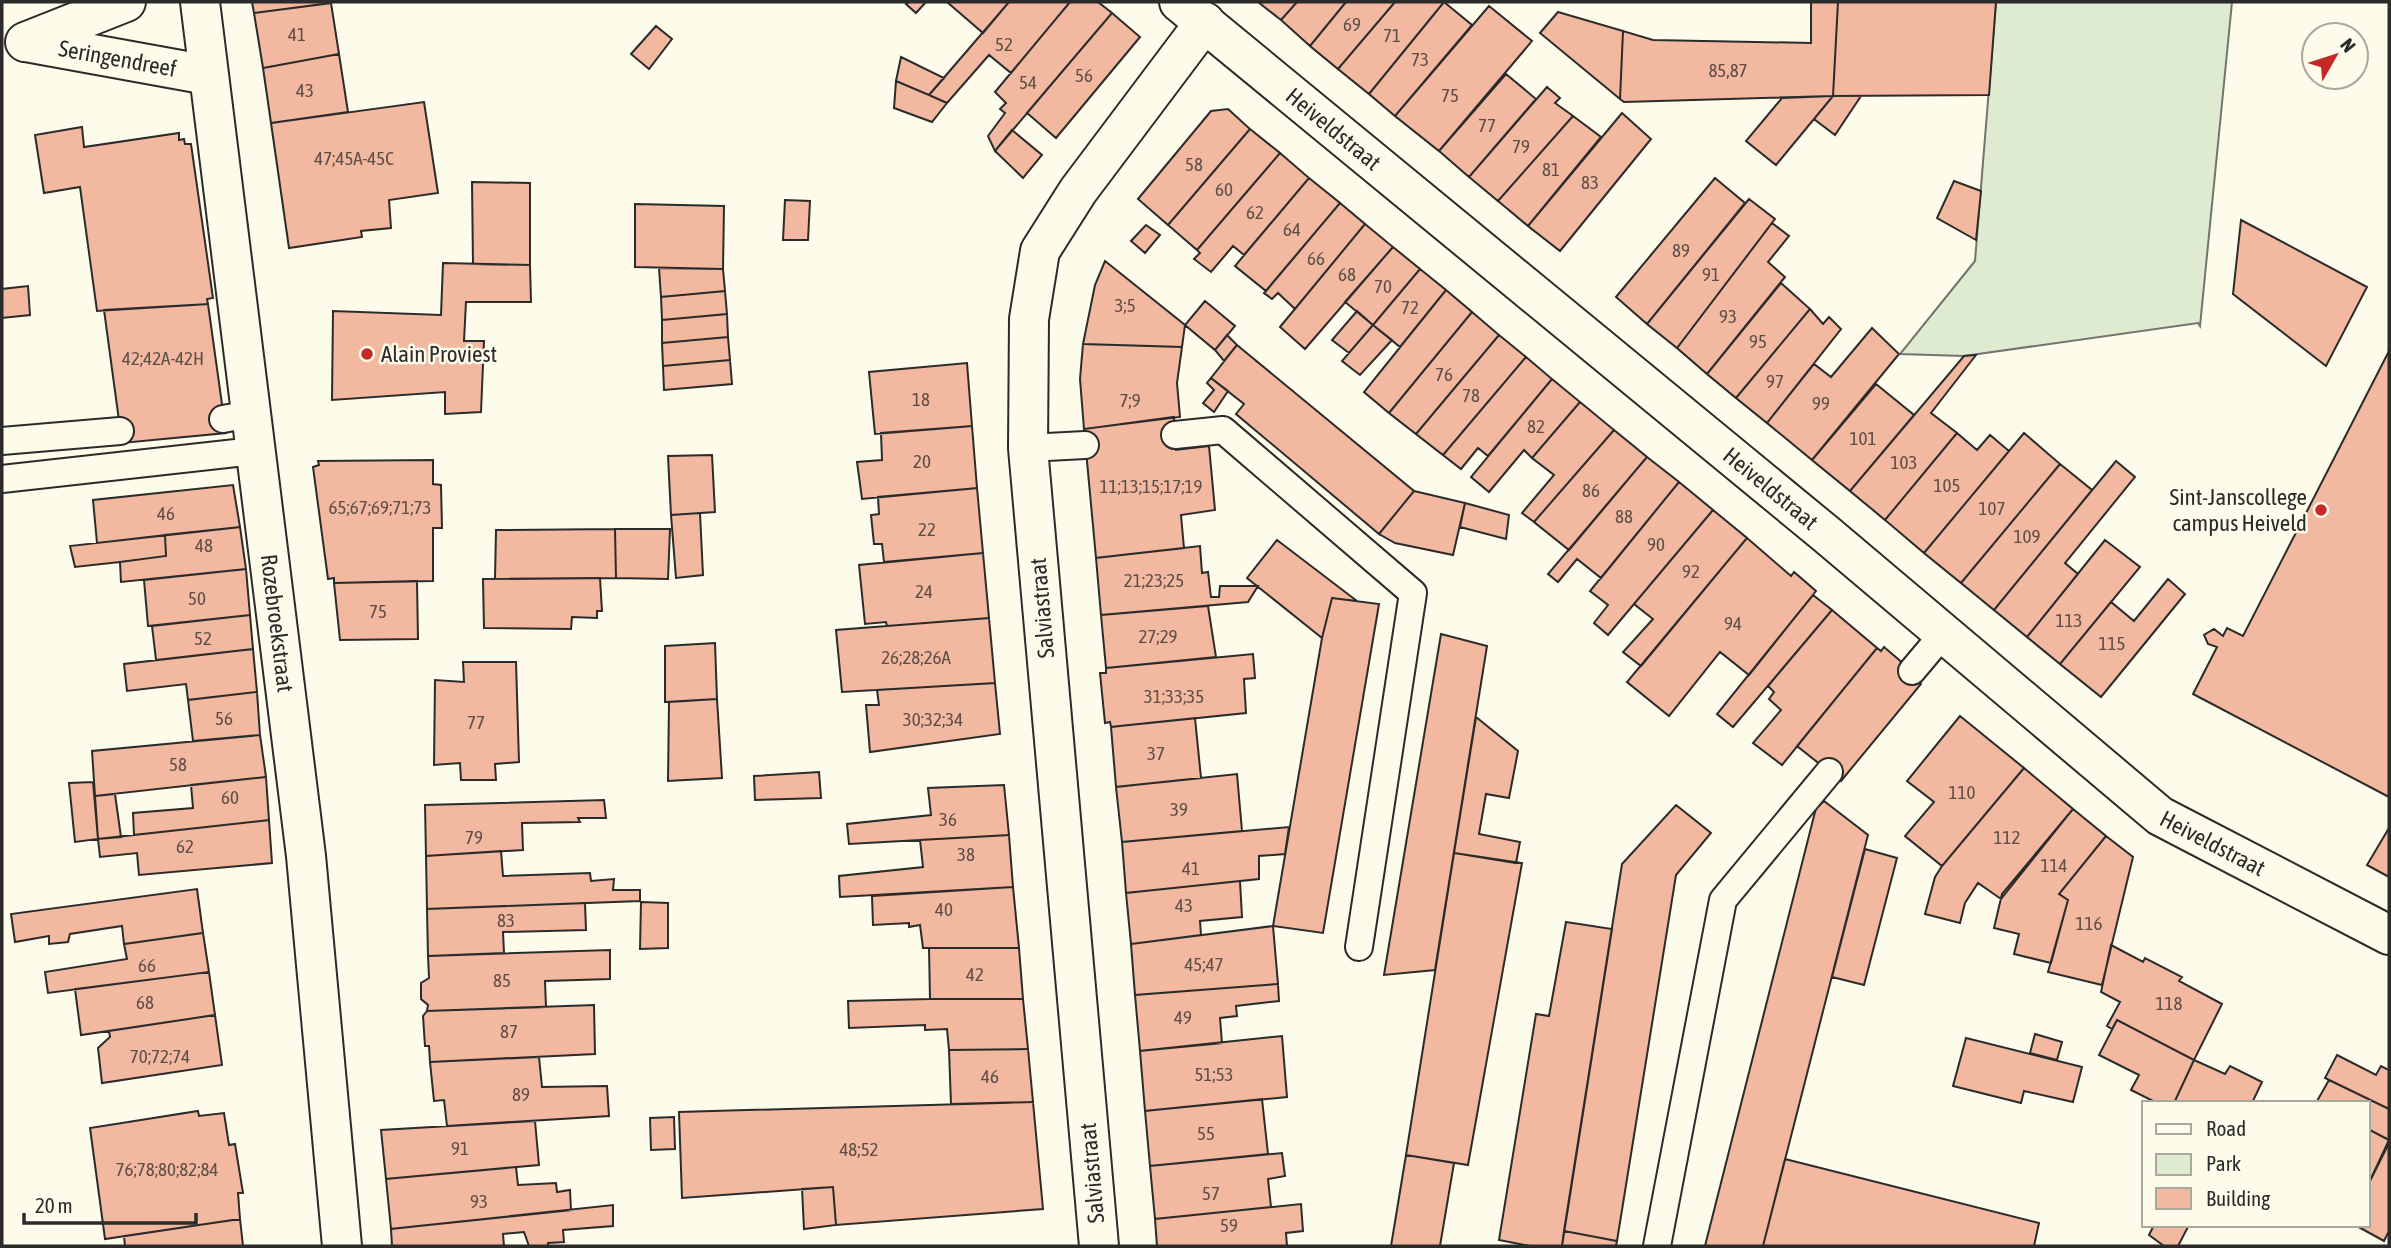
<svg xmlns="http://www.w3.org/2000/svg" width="2391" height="1248" font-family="'Asap Condensed',sans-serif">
<rect width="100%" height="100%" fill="#fdfbea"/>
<path fill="#deebd1" stroke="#74746e" stroke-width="2" d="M1996,2H2232L2200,326L2198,323L1964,356L1900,354L1975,261Z"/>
<path fill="#f2b8a0" stroke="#2b2b2b" stroke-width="2" d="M252,2H331V3L254,13Z
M909,2H926L916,13L906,4Z
M947,2H1009L983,33Z
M1009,2H1070L1011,73L989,55L947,103L929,95Z
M1070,2H1098L1112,13L995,151L988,136L1005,113L1000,109L1006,103L995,92Z
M1258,2H1297L1281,20Z
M1297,2H1346L1310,46L1281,20Z
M1346,2H1395L1338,69L1310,46Z
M1395,2H1444L1369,94L1338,69Z
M1444,2L1472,25L1395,116L1369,94Z
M1811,2H1838L1833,96L1624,102L1620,99L1623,31L1653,40L1811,43Z
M1838,2H1996L1989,95L1833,96Z
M331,3L339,54L263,68L254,13Z
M1489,6L1532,41L1439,151L1395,116Z
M1558,12L1623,31L1620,99L1540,33Z
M1112,13L1140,37L1056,138L1027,113Z
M656,26L672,39L649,69L631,54Z
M339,54L348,112L271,123L263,68Z
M901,57L944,78L929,95L896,81Z
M1506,74L1536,99L1469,177L1439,151Z
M896,81L929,95L947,103L932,122L894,108Z
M1547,87L1560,98L1555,103L1573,116L1498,201L1469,177Z
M1833,96H1861L1835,135L1814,119Z
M1833,96L1776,165L1746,141L1782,98Z
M424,102L438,193L389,200L391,228L361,231L362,237L289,248L271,123Z
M1228,109L1250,129L1168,225L1138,199L1211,111Z
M1622,113L1651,139L1560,251L1528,226Z
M1573,116L1601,137L1528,226L1498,201Z
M82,127L84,147L179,133V140L184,139L185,144H191L213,298L207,299L208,304L97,311L80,187L44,193L35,135Z
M1250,129L1280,153L1197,250L1168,225Z
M1012,130L1042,155L1023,178L995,151Z
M1280,153L1309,178L1244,255L1233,246L1211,272L1194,259L1200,253L1197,250Z
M1309,178L1340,203L1266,291L1235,266Z
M1715,178L1745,203L1647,324L1616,297Z
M1954,181L1981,191L1976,240L1937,218Z
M472,182L530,183V265L473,264Z
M1749,199L1775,219L1677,348L1647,324Z
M785,200L810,201L808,240H783Z
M1340,203L1365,224L1295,309L1278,293L1272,299L1264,293Z
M635,204L724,206L723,269L635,267Z
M2241,220L2367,287L2326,366L2233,294Z
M1772,223L1789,236L1768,262L1785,277L1707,374L1677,348Z
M1365,224L1393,247L1305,349L1280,327Z
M1146,225L1160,235L1145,253L1131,241Z
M1393,247L1420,269L1373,325L1345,302Z
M1105,261L1185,325L1182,347L1083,344L1095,285Z
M443,263L530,265L531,302H466L464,341H484L481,412L445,414V392L332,400L333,311L441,315Z
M659,268L723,269L725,291L661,297Z
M1420,269L1446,290L1400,347L1373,325Z
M1781,283L1810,309L1736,398L1707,374Z
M28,286L30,315L2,318V289Z
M1446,290L1472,312L1389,413L1364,392Z
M725,291L727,314L662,320L661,297Z
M1205,301L1235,326L1215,350L1185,325Z
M208,304L226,433L122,443L104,310Z
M1810,309L1823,324L1829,317L1841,329L1767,423L1736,398Z
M1357,311L1373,325L1349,353L1332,340Z
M1472,312L1499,335L1416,434L1389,413Z
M727,314L728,337L662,343V320Z
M1373,325L1392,340L1360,375L1342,361Z
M1872,328L1899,354L1812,460L1767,423L1814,364L1831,377Z
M1227,335L1237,345L1224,361L1215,350Z
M1499,335L1526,357L1443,455L1416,434Z
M728,337L730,360L663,366L662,343Z
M1083,344L1182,347L1177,383L1180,417L1084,429L1080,379Z
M1237,345L1414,491L1379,534L1236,414L1244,404L1211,378Z
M2389,351V797L2193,694L2217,647L2208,644L2204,635L2214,629L2223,636L2227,628L2243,636Z
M1976,355L1931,413L1957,433L1885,520L1850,491L1964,356Z
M1526,357L1552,379L1488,456L1478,448L1461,469L1443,455Z
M730,360L732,384L664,390L663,366Z
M967,363L972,426L875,434L869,372Z
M1211,378L1228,391L1214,412L1203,403L1214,390L1207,383Z
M1552,379L1580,402L1532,458L1524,450L1489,492L1471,477Z
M1876,384L1914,415L1850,491L1812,460Z
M1580,402L1614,430L1534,522L1522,513L1554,475L1532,458Z
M1174,417L1176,450L1209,446L1215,510L1181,515L1184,548L1096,558L1084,429Z
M972,426L977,488L862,499L857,462L882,460L881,433Z
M1614,430L1647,457L1569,550L1534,522Z
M1957,433L1977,450L1990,435L2009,451L1924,553L1885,520Z
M2024,433L2060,464L1961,583L1924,553Z
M712,455L715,512L671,515L668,456Z
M1647,457L1679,482L1601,578L1577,559L1558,582L1548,574Z
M433,460V484L441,485L442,528H433V581L334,583V578L328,579L313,467L319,465L318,461Z
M2116,461L2135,477L2065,563L2078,574L2027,637L1994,610Z
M2060,464L2092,490L1994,610L1961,583Z
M1679,482L1713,510L1608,635L1594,623L1608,605L1590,591Z
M233,485L240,527L97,543L93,500Z
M977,488L983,553L884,562L882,544H874L871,515L879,514L878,497Z
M1414,491L1465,503L1453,555L1395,543L1379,534Z
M1465,503L1509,515L1506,539L1460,527Z
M1713,510L1747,538L1641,666L1623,652L1653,619L1634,604Z
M700,513L703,575L676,578L671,515Z
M240,527L246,569L121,582L120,562L166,556L165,535Z
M615,529L616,578L495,579L496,530Z
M615,529H670L668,579L616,578Z
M165,535L166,556L120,562L75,567L70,546Z
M1747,538L1791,576L1794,572L1816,591L1749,675L1720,652L1669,716L1627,682Z
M1277,540L1357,601L1332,598L1322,638L1247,578Z
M2105,540L2140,567L2060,664L2027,637Z
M1200,546L1202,573L1208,572L1211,597H1219L1220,586H1258L1248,602L1101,615L1096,558Z
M983,553L989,618L887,626L886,622L865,624L859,565Z
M246,569L250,615L148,626L144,580Z
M600,578L602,611H597V618L572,617L571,629L484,628L483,579Z
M2168,579L2185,594L2101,697L2060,664L2111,602L2134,621Z
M417,581L418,639L340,640L334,583Z
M1813,595L1832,610L1733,727L1717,714Z
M1332,598L1379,604L1323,933L1273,926L1322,638Z
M1208,606L1216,657L1106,668L1101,615Z
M1832,610L1877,648L1782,765L1753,743L1781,710L1769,699L1774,692L1768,686Z
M250,615L253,649L156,660L152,626Z
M989,618L995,683L842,692L836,630Z
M1441,634L1487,646L1435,970L1384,975Z
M715,643L717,699L665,702V646Z
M1884,647L1912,671L1921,684L1841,781L1797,746L1877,648L1881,651Z
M253,649L257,692L188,700L186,684L127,691L124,664Z
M1253,654L1255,678L1244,679L1246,713L1111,727L1110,722L1105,723L1100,673H1106V668Z
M463,662H516L519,762L495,764L496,780H461L460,763L434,765L435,680L464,682Z
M995,683L1000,734L870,752L866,705H879L877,690Z
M257,692L260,735L193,741L188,700Z
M717,699L722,778L668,781L669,702Z
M1960,716L2024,768L1942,866L1905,836L1934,802L1907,781Z
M1476,717L1518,751L1509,798L1486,794L1479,834L1520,842L1516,863L1454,853Z
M1195,718L1201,778L1116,787L1111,727Z
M260,735L266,777L95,796L92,751Z
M2024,768L2073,809L2001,899L1978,883L1965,903L1960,923L1925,914L1935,877L1942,866Z
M819,772L821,798L755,800L754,776Z
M1237,774L1242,831L1122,842L1116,787Z
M266,777L269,820L134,835L133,813L193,808L191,785Z
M93,782L98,839L75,842L69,783Z
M1004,785L1009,835L849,844L847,824L931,815L928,788Z
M115,794L121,837L98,839L95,796Z
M604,800L606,818H578L580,822L522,823L523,850L426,856L425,805Z
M1824,801L1868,835L1763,1246H1705L1816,808Z
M1676,805L1711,833L1676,875L1617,1241L1564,1231L1622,864Z
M2073,809L2106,836L2059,894L2068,900L2051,963L2014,954L2019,934L1994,928L2002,894Z
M269,820L272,863L139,875L137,853L100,857L98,839Z
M1289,827L1285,854L1259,856V879L1126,893L1122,842Z
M2389,828V877L2367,865Z
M1009,835L1013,887L840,897L839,876L923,867L920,840Z
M2106,836L2133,857L2102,985L2048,972L2068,900L2059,894Z
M1865,849L1897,858L1864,985L1832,977Z
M501,851L503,876L590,873L591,881L614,879L613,890H640V901L427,909L426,856Z
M1454,853L1522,863L1468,1165L1406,1155Z
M1240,881L1242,917L1200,921L1201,935L1131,944L1126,893Z
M1013,887L1019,948H923L920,925L909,927V923L873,925L872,896Z
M197,889L203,933L124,944L122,926L70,934L68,942L49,944V936L15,942L11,914Z
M641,902L668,903V948L640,949Z
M585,903L586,930L503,932L504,953L428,956L427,909Z
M1566,922L1612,929L1562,1246H1530L1499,1240L1536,1014L1549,1016Z
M1273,926L1278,984L1135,995L1131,944Z
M203,933L209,972L48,993L45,972L127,959L124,944Z
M2111,945L2143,962L2145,958L2182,977L2179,981L2222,1004L2194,1060L2117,1020L2112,1029L2107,1026L2120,1002L2101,992Z
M929,948H1019L1023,999H930Z
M610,950V979L545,981L546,1007L427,1011L428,1005L421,999V983L429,978L428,956Z
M209,972L215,1015L81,1035L75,989Z
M1278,984L1279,1001L1236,1006L1237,1016L1220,1018L1222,1043L1140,1051L1135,995Z
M930,999H1023L1028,1049L949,1050L947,1029L925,1030V1025L849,1028L848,1001Z
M594,1005L595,1054L430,1062L429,1046H425L423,1016L427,1011Z
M215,1015L222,1065L102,1083L98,1048L110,1037L109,1031Z
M2117,1020L2194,1060L2174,1103H2157L2131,1090L2139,1075L2099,1055Z
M2035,1034L2062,1042L2057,1060L2030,1053Z
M1282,1036L1287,1097L1145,1111L1140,1051Z
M1966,1038L2082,1067L2073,1102L2024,1091L2021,1103L1953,1086Z
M1028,1049L1033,1102L951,1104L949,1050Z
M2337,1055L2376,1075L2381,1066L2389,1070V1109L2325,1078Z
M539,1057L542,1087L607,1086L609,1116L447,1126L444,1100L434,1101L430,1062Z
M2194,1060L2225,1074L2230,1066L2262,1082L2252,1103H2174Z
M2329,1080L2389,1109V1140L2368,1129V1103L2317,1101Z
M1262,1099L1268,1154L1150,1166L1145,1111Z
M1033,1102L1043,1209L836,1225L833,1187L682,1198L679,1112Z
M198,1111L199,1116L224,1113L229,1145L235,1144L243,1193H238L240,1219L105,1239L90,1128Z
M674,1117L675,1149L651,1150L650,1118Z
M535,1121L539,1165L386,1179L381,1130Z
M2368,1129L2389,1140L2368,1185Z
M2389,1143V1231L2384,1241L2355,1225H2368V1185Z
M1282,1153L1285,1176L1268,1179L1271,1207L1155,1219L1150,1166Z
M1406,1155L1454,1163L1440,1246H1391Z
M1785,1159L2039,1223L2034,1246H1763Z
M516,1167L518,1185L556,1183L557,1192L570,1190L571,1210L391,1229L386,1179Z
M833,1187L836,1225L804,1229L802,1189Z
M1301,1204L1303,1231L1286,1233L1287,1246H1157L1155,1219Z
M613,1205V1226L563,1230L564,1242L548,1243V1246H529L524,1232L503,1234L504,1246H392L391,1229Z
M240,1219L243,1246H125L124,1236Z
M2154,1225H2189L2178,1246H2164L2149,1235Z
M1564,1231L1617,1241L1616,1246H1562Z"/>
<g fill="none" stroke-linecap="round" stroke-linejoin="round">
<defs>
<path id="service" d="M223,419L250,414
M1175,435L1223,430L1413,593L1359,947
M2,441L120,431
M1028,448L1085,445
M2,479L254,451
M1912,671L1944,633
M1657,1246L1723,900L1829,772"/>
<g id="minor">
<path id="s1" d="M200,2L306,856L342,1246"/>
<path id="s2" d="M1179,2L1826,534L2160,816L2389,935"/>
<path d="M25,42L126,2"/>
<path id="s3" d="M26,42L208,75"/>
<path d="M1099,1246L1028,448L1029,319L1040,251L1078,191L1205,22"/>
</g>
</defs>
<use href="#service" stroke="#2b2b2b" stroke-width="30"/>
<use href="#minor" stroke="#2b2b2b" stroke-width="42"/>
<use href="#service" stroke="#fdfbea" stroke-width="26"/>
<use href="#minor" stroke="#fdfbea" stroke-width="38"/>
</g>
<g fill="#c62828" stroke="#fdfbea" stroke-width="2.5">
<circle cx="367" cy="354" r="7"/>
<circle cx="2321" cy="510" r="7"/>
</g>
<g text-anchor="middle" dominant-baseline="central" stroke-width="5" stroke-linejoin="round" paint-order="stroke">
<g font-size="19" fill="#5d4e48">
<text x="1352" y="24">69</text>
<text x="297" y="34">41</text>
<text x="1392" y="35">71</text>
<text x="1004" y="44">52</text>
<text x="1420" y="59">73</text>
<text x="1728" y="70">85,87</text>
<text x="1084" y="75">56</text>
<text x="1028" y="82">54</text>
<text x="305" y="90">43</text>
<text x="1450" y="95">75</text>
<text x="1487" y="125">77</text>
<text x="1521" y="146">79</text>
<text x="354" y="158">47;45A-45C</text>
<text x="1194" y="164">58</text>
<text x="1551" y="169">81</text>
<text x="1590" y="182">83</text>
<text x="1224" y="189">60</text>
<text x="1255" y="212">62</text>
<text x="1292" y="229">64</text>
<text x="1681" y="250">89</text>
<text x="1316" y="258">66</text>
<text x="1347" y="274">68</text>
<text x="1711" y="274">91</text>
<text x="1383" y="286">70</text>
<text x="1125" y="305">3;5</text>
<text x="1410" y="307">72</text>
<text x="1728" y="316">93</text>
<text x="1758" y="341">95</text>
<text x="163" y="358">42;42A-42H</text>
<text x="1444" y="374">76</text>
<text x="1775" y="381">97</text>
<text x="1471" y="395">78</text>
<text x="921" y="399">18</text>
<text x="1130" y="400">7;9</text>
<text x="1821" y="403">99</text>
<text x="1536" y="426">82</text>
<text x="1863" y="438">101</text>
<text x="922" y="461">20</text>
<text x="1904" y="462">103</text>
<text x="1947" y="485">105</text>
<text x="1151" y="486">11;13;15;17;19</text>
<text x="1591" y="490">86</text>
<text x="380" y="507">65;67;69;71;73</text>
<text x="1992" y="508">107</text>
<text x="166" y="513">46</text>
<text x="1624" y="516">88</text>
<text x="927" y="529">22</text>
<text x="2027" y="536">109</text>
<text x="1656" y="544">90</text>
<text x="204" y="545">48</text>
<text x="1691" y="571">92</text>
<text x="1154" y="580">21;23;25</text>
<text x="924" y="591">24</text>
<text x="197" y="598">50</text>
<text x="378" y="611">75</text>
<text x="2069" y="620">113</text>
<text x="1733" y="623">94</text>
<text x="1158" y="636">27;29</text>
<text x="203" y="638">52</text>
<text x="2112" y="643">115</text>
<text x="916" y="657">26;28;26A</text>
<text x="1174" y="696">31;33;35</text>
<text x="224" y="718">56</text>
<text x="933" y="719">30;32;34</text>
<text x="476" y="722">77</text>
<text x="1156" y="753">37</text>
<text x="178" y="764">58</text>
<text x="1962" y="792">110</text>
<text x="230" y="797">60</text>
<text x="1179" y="809">39</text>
<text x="948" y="819">36</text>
<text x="474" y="837">79</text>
<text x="2007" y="837">112</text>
<text x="185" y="846">62</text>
<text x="966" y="854">38</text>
<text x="2054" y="865">114</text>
<text x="1191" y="868">41</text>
<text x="1184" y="905">43</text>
<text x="944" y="909">40</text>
<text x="506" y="920">83</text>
<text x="2089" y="923">116</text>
<text x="1204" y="964">45;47</text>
<text x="147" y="965">66</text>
<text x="975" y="974">42</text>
<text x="502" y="980">85</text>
<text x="145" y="1002">68</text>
<text x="2169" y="1003">118</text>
<text x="1183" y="1017">49</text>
<text x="509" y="1031">87</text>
<text x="160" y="1056">70;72;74</text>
<text x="1214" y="1074">51;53</text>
<text x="990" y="1076">46</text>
<text x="521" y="1094">89</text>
<text x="1206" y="1133">55</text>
<text x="460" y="1148">91</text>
<text x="859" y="1149">48;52</text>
<text x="167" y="1169">76;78;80;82;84</text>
<text x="1211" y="1193">57</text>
<text x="479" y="1201">93</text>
<text x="1229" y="1225">59</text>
</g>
<g font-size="23" fill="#2b2b2b" stroke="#fdfbea">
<text stroke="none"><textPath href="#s3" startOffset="93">Seringendreef</textPath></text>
<text stroke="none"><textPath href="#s2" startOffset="200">Heiveldstraat</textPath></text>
<text stroke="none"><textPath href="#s2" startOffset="766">Heiveldstraat</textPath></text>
<text transform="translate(1042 608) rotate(-95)">Salviastraat</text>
<text stroke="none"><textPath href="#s1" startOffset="626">Rozebroekstraat</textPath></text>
<text stroke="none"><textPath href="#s2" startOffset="1334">Heiveldstraat</textPath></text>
<text transform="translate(1092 1173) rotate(-95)">Salviastraat</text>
</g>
<g font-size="23" fill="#2b2b2b" stroke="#fdfbea" text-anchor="start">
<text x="381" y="354">Alain Proviest</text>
<text x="2307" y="497" text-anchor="end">Sint-Janscollege<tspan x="2307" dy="26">campus Heiveld</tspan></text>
</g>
</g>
<rect width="2391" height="1248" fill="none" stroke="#2b2b2b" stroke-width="7"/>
<rect x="2142" y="1101" width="228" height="126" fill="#fdfbea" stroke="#a9a89e" stroke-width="2"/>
<rect x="2156" y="1124" width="35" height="10" fill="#fdfbea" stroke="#a9a89e" stroke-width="2"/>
<text x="2206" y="1136" font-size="21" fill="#2b2b2b">Road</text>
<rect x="2156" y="1154" width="35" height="21" fill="#deebd1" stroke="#a9a89e" stroke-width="2"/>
<text x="2206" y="1171" font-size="21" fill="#2b2b2b">Park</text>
<rect x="2156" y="1188" width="35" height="21" fill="#f2b8a0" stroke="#a9a89e" stroke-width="2"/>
<text x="2206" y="1206" font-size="21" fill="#2b2b2b">Building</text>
<g transform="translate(2335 56) rotate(51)"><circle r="33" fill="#fdfbea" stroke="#a9a89e" stroke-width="2"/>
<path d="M0-5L12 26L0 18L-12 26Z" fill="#c62828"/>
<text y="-10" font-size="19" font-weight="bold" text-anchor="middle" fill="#2b2b2b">N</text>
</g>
<path d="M24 1213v10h172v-10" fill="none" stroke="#2b2b2b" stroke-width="3.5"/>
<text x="35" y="1213" font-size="21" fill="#2b2b2b" stroke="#fdfbea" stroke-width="5" paint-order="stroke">20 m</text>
</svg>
